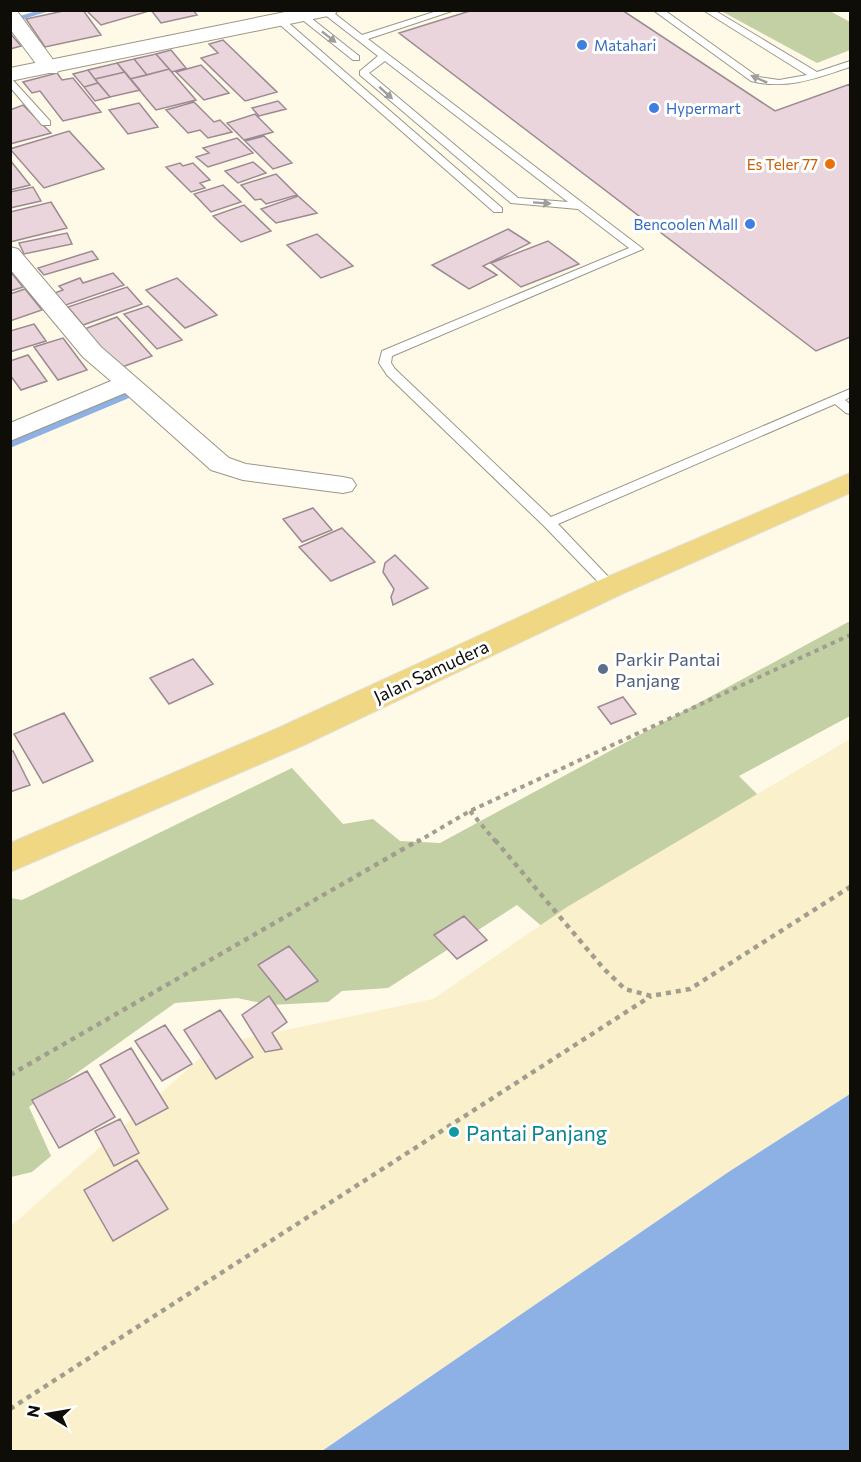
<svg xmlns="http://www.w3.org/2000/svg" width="861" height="1462" font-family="Commissioner,sans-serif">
<rect width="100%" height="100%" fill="#fffae7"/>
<path fill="#c2d0a4" d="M721,11H830L850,22V50L817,63Z
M850,621V716L739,776L793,830L552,935L517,905L388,988L342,991L328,1002L270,1005L237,998L175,1003L29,1107L51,1156L32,1172L11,1177V898L22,900L292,768L343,824L373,819L400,841L440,843Z"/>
<path fill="#faf0cb" d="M850,739V1094L730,1171L322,1451H11L10,1227L215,1045L433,999L567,907Z"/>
<path fill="#8db0e5" d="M850,1094V1451H322L730,1171Z"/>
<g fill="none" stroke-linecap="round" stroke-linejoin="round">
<path fill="#8db0e5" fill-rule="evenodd" d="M40,10H53L10,23V19Z
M125,393L129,394V398L10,448V441Z"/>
</g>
<path fill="#ead5dd" stroke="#9c8991" stroke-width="1.5" d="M68,10H83L101,35L45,47L26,19Z
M86,10H144L146,12L101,25Z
M151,10H193L197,15L161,23Z
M473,10H622L775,111L850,84V337L816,351L399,33Z
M10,33L21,46L10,49Z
M223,40L277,92L245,101L201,58L218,53L209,44Z
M171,50L186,68L172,72L156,54Z
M156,54L169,69L147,75L134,59Z
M134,59L147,75L130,79L117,63Z
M117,63L125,72L95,79L88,70Z
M201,65L229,93L204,100L176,72Z
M169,69L196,100L156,110L130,79Z
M88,70L98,83L84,87L73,74Z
M125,72L140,90L110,97L95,79Z
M57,73L62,80L73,78L101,112L63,121L40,91L32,93L23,82Z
M98,83L110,97L95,101L84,87Z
M278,101L286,109L259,116L252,108Z
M194,102L214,122L220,120L232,132L208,138L200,130L188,133L166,110Z
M139,103L158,127L128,134L109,110Z
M23,105L51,133L10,144V110Z
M255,114L273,132L244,140L227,123Z
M69,131L104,169L44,188L10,149Z
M264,136L292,163L273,169L245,141Z
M237,138L253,153L208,167L196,157L209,153L203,148Z
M10,160L30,185L10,190Z
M253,162L266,173L238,183L225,171Z
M180,163L183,166L193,163L210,180L200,183L205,188L191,192L166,167Z
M276,174L297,195L266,204L261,199L255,200L241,185Z
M223,185L241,202L211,212L194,194Z
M33,187L41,201L10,208V192Z
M298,196L317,213L276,223L261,209Z
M51,202L67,228L10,242V212Z
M244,205L271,231L241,242L213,216Z
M508,229L530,243L483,266L497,275L469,289L432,265Z
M67,233L72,244L24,254L19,243Z
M317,234L353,266L321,278L287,245Z
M548,241L579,264L521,287L491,263Z
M92,251L98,259L44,275L38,268Z
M10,271L23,287L10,291Z
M113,273L124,285L63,306L52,294L63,290L59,286L80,278L83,283Z
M177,278L217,315L185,328L146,290Z
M127,287L142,304L83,325L68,307Z
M25,289L42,310L10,321V294Z
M148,306L182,340L157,349L124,314Z
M117,317L152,356L114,370L79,331Z
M34,324L46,341L10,352V331Z
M63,338L87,370L58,380L34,347Z
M28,355L47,381L21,390L10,375V361Z
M313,508L332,530L302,542L283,519Z
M342,528L375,562L331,581L299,547Z
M395,555L428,588L393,605L391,597L394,589L383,572L385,563Z
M193,659L213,684L169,704L150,678Z
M623,697L636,714L611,724L598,707Z
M64,713L93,761L43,783L14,734Z
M13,751L30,785L10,792V752Z
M464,916L487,940L457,959L434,935Z
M289,946L318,981L286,1000L258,965Z
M269,996L287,1022L272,1033L282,1049L265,1052L242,1015Z
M220,1010L253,1057L216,1079L184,1030Z
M165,1025L192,1064L162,1081L135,1041Z
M131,1048L168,1108L136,1125L100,1065Z
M87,1071L115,1117L59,1148L32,1100Z
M120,1119L139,1153L114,1166L95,1131Z
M137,1160L168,1209L113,1241L84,1190Z"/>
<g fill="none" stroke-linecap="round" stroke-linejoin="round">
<defs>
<path id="service" d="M330,10L362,35L440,10H455L368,39L643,249L392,356L391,363L395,369L551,517L850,389V397L845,400L850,404V414L846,413L835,404L558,524L618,587L616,590H606L544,526L387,375L379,363L382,351L629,248L578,209L511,203L360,75V71L378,56L320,11ZM385,61L568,202L518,198L369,73Z
M653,10H664L758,77L779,80L807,75L703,10H714L817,72L850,61V67C817,78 787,90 751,81Z
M300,14H306L359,56V60H353L300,18Z
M278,19H284L502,208V212H494L278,23Z
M10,77L50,121V125H42L10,87Z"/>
<path id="minor" d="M10,10L17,11L57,65L60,69L57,73H43L10,29Z
M10,247L18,249L101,347L229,458L246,464L343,477L352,479L356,485L352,491L343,493L243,480L211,470L125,393L10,441V423L111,381L83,357L10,269Z"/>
<path id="tertiary" d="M295,10H338L335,14L328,16L10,81V68Z"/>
<path id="primary" d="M850,473V493L622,594L302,746L10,872V843L278,728L600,580Z"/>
</defs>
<use href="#service" stroke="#9b9786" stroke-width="2"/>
<use href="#minor" stroke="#9b9786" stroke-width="2"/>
<use href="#tertiary" stroke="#9b9786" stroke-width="2"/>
<use href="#primary" stroke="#e2e2e1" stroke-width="2"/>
<path stroke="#a19d8f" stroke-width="4" stroke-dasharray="4.5 4.5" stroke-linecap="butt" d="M470,811L496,842
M417,842L470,811L850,635"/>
<path stroke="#a19d8f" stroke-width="4.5" stroke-dasharray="5 5" stroke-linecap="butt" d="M495,840L604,969L625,989L651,996L690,989L850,887
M10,1075L419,840
M10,1409L651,996"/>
<use href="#service" fill="#fff" fill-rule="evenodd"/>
<use href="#minor" fill="#fff" fill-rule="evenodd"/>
<use href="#tertiary" fill="#fff" fill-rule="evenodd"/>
<use href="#primary" fill="#efd783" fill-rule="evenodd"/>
</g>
<defs><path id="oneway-solid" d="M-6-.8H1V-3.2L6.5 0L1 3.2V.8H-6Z" transform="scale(1.5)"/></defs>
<g fill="#9f9e9c">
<use href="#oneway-solid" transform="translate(329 37) rotate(38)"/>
<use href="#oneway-solid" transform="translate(759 79) rotate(-156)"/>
<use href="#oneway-solid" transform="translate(386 93) rotate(42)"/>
<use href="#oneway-solid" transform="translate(542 203) rotate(4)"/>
</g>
<g fill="#3f7fe0" stroke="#fff" stroke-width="2">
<circle cx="582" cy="45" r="6"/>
<circle cx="654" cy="108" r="6"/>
<circle cx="750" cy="224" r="6"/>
</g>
<circle fill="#e8710a" stroke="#fff" stroke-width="2" cx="830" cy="164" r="6"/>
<circle fill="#5c6f8a" stroke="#fff" stroke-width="2" cx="603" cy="669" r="6"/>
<circle fill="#0f9aa8" stroke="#fff" stroke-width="2" cx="454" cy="1132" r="6"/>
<g text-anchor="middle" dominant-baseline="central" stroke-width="6" stroke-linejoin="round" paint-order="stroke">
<g font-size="15" fill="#366cbe" stroke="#fff" text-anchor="start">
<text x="594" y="45">Matahari</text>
<text x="666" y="108">Hypermart</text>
<text x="738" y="224" text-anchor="end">Bencoolen Mall</text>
</g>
<g font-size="15" fill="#c56008" stroke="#fff" text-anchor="end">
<text x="818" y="164">Es Teler 77</text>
</g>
<g font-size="18" fill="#4e5e75" stroke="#fff" text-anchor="start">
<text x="615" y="659">Parkir Pantai<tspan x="615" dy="21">Panjang</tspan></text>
</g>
<g font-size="18" fill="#0f0d07" stroke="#fff">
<text transform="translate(431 671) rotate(-25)">Jalan Samudera</text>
</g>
<g font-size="21" fill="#0d838f" stroke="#fff" text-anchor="start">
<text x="466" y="1132">Pantai Panjang</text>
</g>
</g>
<rect width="861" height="1462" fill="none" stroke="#0f0d07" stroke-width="24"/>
<g transform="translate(48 1414) rotate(281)" stroke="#ffffff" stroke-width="4.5" paint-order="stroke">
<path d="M0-4.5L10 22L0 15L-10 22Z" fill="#0f0d07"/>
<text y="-9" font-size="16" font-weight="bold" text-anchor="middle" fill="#0f0d07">N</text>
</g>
</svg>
